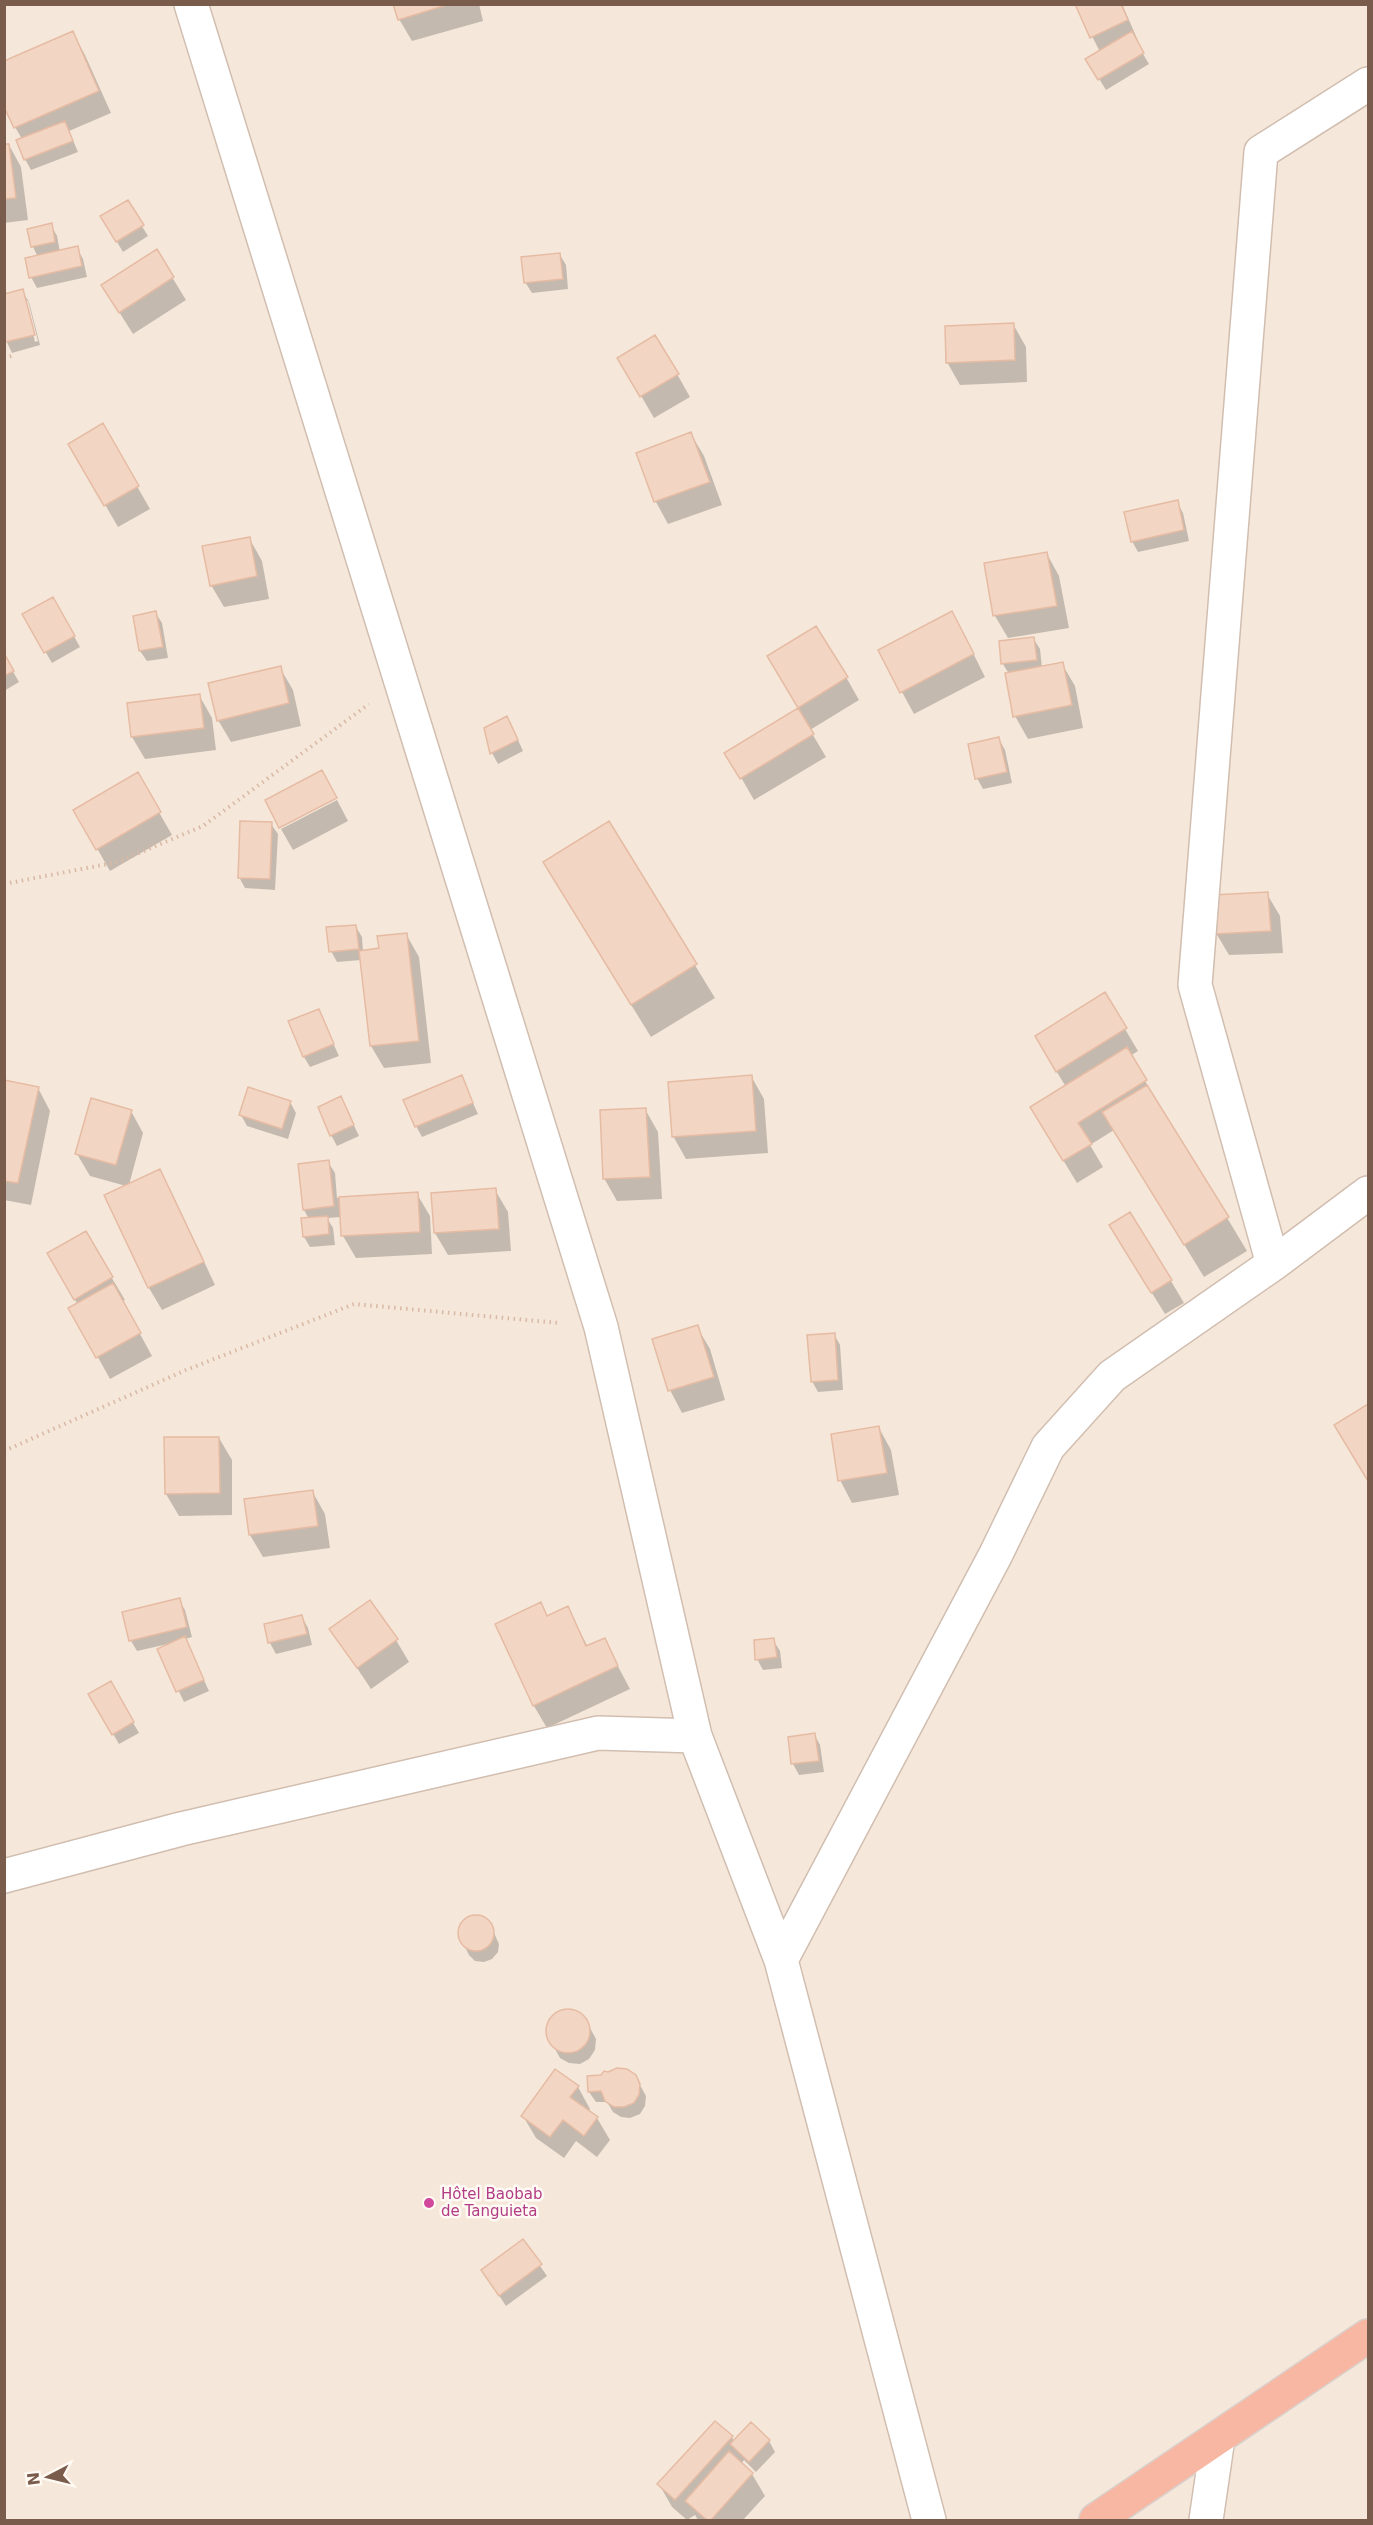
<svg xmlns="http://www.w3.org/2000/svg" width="1373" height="2525" font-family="'DejaVu Sans',sans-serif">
<rect width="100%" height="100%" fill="#fdf6ec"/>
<path fill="#f5e8da" d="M5,5H1368V2520H5Z"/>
<path fill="#0003" fill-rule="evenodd" d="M395,4H479L483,21L412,41L399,19Z
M1076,4H1122L1139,43L1137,44L1149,64L1106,90L1087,59L1100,52Z
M73,33L85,55L111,113L69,131L78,152L31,170L25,159L22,139L15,127Z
M9,145L21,167L28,220L4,223V146Z
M127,202L148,236L123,252L102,217Z
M51,225L57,236L60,252L77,248L83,259L87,277L37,288L31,277L38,257L33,247Z
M156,251L186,300L133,334L116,307Z
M560,255L566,265L568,289L532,293L525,282Z
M22,291L29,302L40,345L12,353L4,336V296ZM25,301H28L38,341L35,342Z
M1013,324L1026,347L1027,382L960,385L947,362Z
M619,358L677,374L690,397L654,418Z
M102,425L150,509L118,527L70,444Z
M691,434L704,456L722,505L668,524L656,502L638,454Z
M1177,502L1183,513L1189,541L1138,552L1132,541Z
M249,538L262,561L269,599L224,607L211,585Z
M1047,554L1059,576L1069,628L1008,638L995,616L986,564Z
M53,599L80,647L52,663L24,615Z
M155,612L162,623L168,658L147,661L140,651Z
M964,635L985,677L914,714L902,692Z
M1033,638L1040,649L1042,668L1062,664L1075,686L1083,728L1028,739L1015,716L1009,674L1003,664Z
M4,656L19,682L4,691Z
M280,668L293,690L301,726L231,742L218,720Z
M846,677L859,700L810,730L826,757L754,800L727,753L799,708L782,679Z
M199,695L212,718L216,750L145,759L132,737Z
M513,729L523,751L498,764L492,753Z
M999,739L1005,750L1012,783L983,789L977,778Z
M137,774L172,835L110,871L75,810Z
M337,800L348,821L293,850L281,829Z
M608,823L715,998L651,1037L564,896Z
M271,824L278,834L275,890L245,888L239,877Z
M1267,894L1280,916L1283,953L1229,955L1216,933Z
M356,927L362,937L363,952L380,950L406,934L419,957L431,1063L384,1068L371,1046L361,960L337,962L331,951Z
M318,1010L339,1056L310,1067L304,1057Z
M1125,1029L1138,1051L1130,1056L1247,1251L1204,1277L1114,1130L1090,1145L1103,1167L1077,1183L1045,1130L1066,1087L1049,1059Z
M751,1076L764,1099L768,1153L686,1159L673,1136Z
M461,1077L478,1114L422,1137L416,1126Z
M4,1081L38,1088L50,1111L31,1205L4,1200Z
M341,1098L359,1136L337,1146L331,1135Z
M290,1102L296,1113L288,1139L247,1126L241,1115Z
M645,1109L658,1132L662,1199L617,1201L604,1178Z
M131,1111L143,1133L129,1185L160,1171L172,1193L215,1285L162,1310L149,1288L106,1195L126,1186L90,1176L77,1154Z
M328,1162L335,1173L337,1198L417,1194L430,1216L432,1254L356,1258L343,1236L341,1217L327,1218L333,1228L335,1245L310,1247L304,1237L309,1219L304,1210Z
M495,1190L508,1212L511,1251L448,1255L435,1233Z
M85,1233L125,1300L122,1301L152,1356L110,1379L71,1309L78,1305L49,1254Z
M1124,1248L1171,1281L1184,1303L1165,1314Z
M697,1327L710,1349L725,1400L682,1413L670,1390Z
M834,1334L840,1345L843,1390L818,1392L812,1381Z
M1368,1406V1479L1336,1426Z
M879,1428L891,1450L899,1495L852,1503L840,1480Z
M219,1438L232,1460V1515L179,1516L166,1494Z
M312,1491L325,1514L330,1548L263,1557L250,1535Z
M179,1600L185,1610L192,1637L185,1639L209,1691L184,1702L159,1650L168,1644L137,1651L131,1641L124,1614Z
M540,1604L548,1617L567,1608L588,1647L604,1640L630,1689L547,1728L534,1706L497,1625Z
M302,1617L308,1628L312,1645L276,1654L270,1643L266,1625Z
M331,1629L396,1640L409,1662L371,1689Z
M773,1640L780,1651L782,1668L763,1670L757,1659Z
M110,1683L139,1733L119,1744L90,1695Z
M814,1734L820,1745L824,1772L799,1775L793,1764L789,1738Z
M474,1917L482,1918L490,1924L499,1944L498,1952L492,1959L484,1962L475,1961L469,1955L459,1935L461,1927L466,1920Z
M564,2011H574L584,2017L596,2039L595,2050L589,2059L580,2064L569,2063L560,2058L548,2036V2025L554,2016Z
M635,2076L646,2096L645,2106L640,2114L630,2118L621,2117L613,2112L607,2102H596L589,2092Z
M578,2087L590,2109L588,2112L597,2118L610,2140L597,2157L576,2141L564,2158L536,2138L523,2116Z
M523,2241L547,2276L506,2306L483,2271Z
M732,2437L734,2442L769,2441L775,2452L756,2472L744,2460L741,2464L752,2474L765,2496L743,2520H698L695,2515L687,2520L672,2507L659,2484Z"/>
<path fill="#f3d5c3" stroke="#e6bba3" stroke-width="1.5" d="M393,4H450L398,20Z
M1075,4H1121L1128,20L1090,38Z
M73,31L99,91L14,128L4,107V61Z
M1132,31L1144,53L1098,80L1085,59Z
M65,121L73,141L24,160L16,140Z
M4,144H9L16,198L4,199Z
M128,200L144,225L116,242L100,216Z
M52,223L55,242L31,247L27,229Z
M78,246L82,266L29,278L25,258Z
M157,249L174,277L119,313L101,285Z
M560,253L563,279L524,283L521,257Z
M23,289L35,335L5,342L4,294Z
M1014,323L1015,360L946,363L945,326Z
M655,335L679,374L640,397L617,358Z
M103,423L139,486L104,506L68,444Z
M691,432L710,482L654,502L636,453Z
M1178,500L1184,530L1131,542L1124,512Z
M250,537L257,576L210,586L202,546Z
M1047,552L1057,606L993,616L984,563Z
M53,597L75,636L44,653L22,614Z
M156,611L163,647L139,651L133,616Z
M952,611L974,654L900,693L878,650Z
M816,626L848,677L798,708L767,656Z
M1034,637L1037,660L1001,664L999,641Z
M4,653L14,671L4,676Z
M1063,662L1072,705L1013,717L1005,673Z
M281,666L289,703L217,721L208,683Z
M200,694L204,728L131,737L127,703Z
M798,708L814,734L740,779L724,753Z
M507,716L518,740L490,754L484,728Z
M999,737L1007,772L975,779L968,744Z
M322,770L337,798L279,828L265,800Z
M138,772L161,812L96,850L73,810Z
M240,821L272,822L270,879L238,878Z
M609,821L697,964L631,1005L543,862Z
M1268,892L1271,931L1215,934L1213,895Z
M356,925L359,949L329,952L326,927Z
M407,933L419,1041L370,1046L359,951L379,948L377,936Z
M1105,992L1127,1028L1056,1072L1035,1036Z
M319,1009L334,1044L303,1057L288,1021Z
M1127,1047L1147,1080L1078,1123L1092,1144L1063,1161L1030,1107Z
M462,1075L473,1103L415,1127L403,1100Z
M752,1075L756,1131L672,1137L668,1082Z
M4,1080L39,1087L18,1183L4,1181Z
M1147,1085L1229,1217L1184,1245L1102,1112Z
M248,1087L291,1101L282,1129L239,1115Z
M341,1096L354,1125L330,1136L318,1107Z
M91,1098L132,1110L116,1165L75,1154Z
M646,1108L650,1177L603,1179L600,1110Z
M329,1160L334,1206L303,1210L298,1164Z
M160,1169L204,1262L148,1288L104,1195Z
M496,1188L499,1229L434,1233L431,1193Z
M418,1192L420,1232L341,1236L339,1197Z
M1130,1212L1172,1280L1151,1293L1109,1225Z
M328,1216L329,1234L303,1237L301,1218Z
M86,1231L113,1277L74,1300L47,1253Z
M113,1283L141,1333L96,1358L68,1308Z
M698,1325L714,1377L668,1391L652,1339Z
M835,1333L838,1380L811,1382L807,1335Z
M1368,1404V1481L1334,1425Z
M879,1426L887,1473L838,1481L831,1434Z
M164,1437H219L220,1493L165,1494Z
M313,1490L318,1526L249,1535L244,1499Z
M180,1598L187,1627L129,1641L122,1612Z
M370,1600L398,1639L357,1668L329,1629Z
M541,1602L547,1616L568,1606L586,1646L605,1638L618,1666L533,1706L495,1624Z
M302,1615L307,1634L268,1643L264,1624Z
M185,1636L204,1680L176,1692L157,1649Z
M774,1638L777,1657L755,1660L754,1640Z
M111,1681L134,1722L112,1735L88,1694Z
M815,1733L819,1761L791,1764L788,1737Z
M458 1933a18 18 0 1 1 36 0a18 18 0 1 1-36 0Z
M546 2031a22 22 0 1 1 44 0a22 22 0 1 1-44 0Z
M617,2068L627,2069L636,2075L640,2084L639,2095L634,2103L624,2107H614L605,2101L601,2091L588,2092L587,2076L601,2075L604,2071L608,2072Z
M555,2069L579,2086L570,2097L598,2117L584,2136L563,2120L550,2137L521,2116Z
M523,2239L542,2264L499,2296L481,2270Z
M715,2421L733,2436L675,2500L657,2484Z
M751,2422L770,2440L749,2462L730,2444Z
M729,2451L753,2473L711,2520H707L685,2501Z"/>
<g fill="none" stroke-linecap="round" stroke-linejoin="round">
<defs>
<path id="street" d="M191,4L601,1327L695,1736L781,1960L929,2520
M1273,1264L1195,985L1261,152L1368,84
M4,1876L181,1829L598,1733L695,1736
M781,1960L996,1554L1048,1447L1112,1376L1273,1264L1368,1193
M1206,2520L1218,2438"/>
<path id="highway" d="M1096,2520L1368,2336"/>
</defs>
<use href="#street" stroke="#d1beb0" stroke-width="36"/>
<use href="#highway" stroke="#dad1cd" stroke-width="36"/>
<path stroke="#d9b8a5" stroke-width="4" stroke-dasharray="1.5 4.5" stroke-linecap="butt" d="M4,358L12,356
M4,884L118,862L203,826L369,704
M4,1451L186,1370L354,1304L559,1323"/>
<use href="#street" stroke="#fff" stroke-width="33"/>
<use href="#highway" stroke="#f7b7a3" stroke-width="33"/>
</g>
<circle fill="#d1479c" stroke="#fffaf3" stroke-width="2" cx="429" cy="2203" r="6"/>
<g text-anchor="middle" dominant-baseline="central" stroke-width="5" stroke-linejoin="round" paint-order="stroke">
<g font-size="15" fill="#b23c85" stroke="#fffaf3" text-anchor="start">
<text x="441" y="2194">Hôtel Baobab<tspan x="441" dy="17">de Tanguieta</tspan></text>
</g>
</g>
<rect width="1373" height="2525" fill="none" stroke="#7a5c4d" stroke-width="12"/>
<g transform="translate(48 2477) rotate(263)" stroke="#fffaf3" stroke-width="4.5" paint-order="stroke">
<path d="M0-4.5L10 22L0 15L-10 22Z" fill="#7a5c4d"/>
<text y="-9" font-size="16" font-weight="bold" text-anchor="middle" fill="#7a5c4d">N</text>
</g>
</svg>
